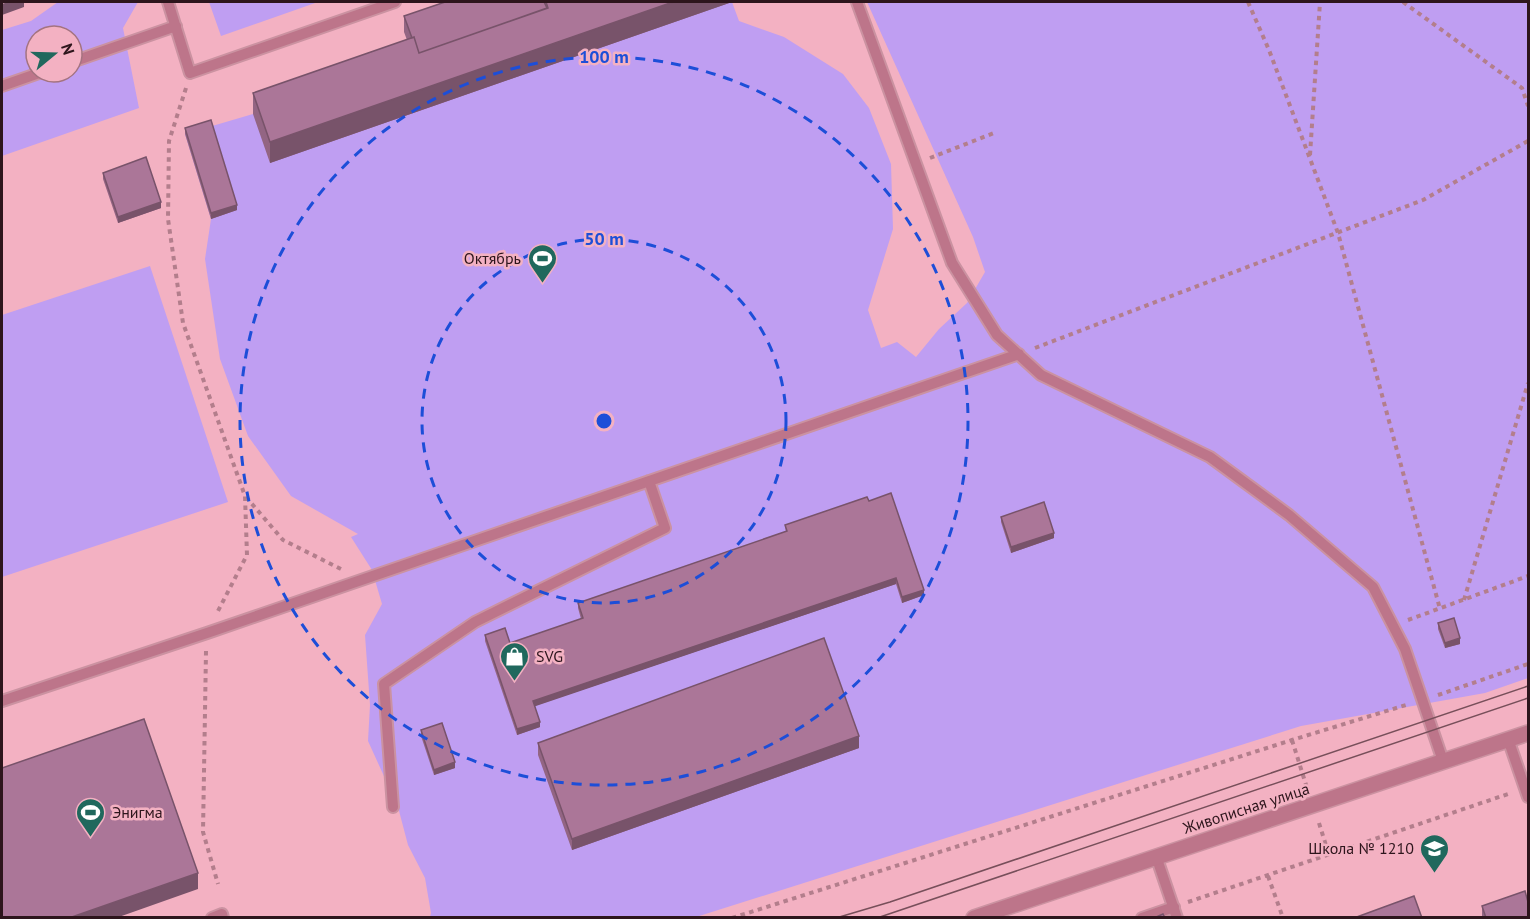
<svg xmlns="http://www.w3.org/2000/svg" width="1530" height="919" font-family="'PT Sans',sans-serif">
<rect width="100%" height="100%" fill="#f3b1c2"/>
<path fill="#bf9ef2" fill-rule="evenodd" d="M58,2H138L123,28L139,108L2,156V30L31,21ZM36,36H72V72H36Z
M209,2H318L221,36Z
M732,2L739,21L784,37L843,74L869,108L891,164L893,229L868,310L881,348L897,342L916,357L939,329L967,303L985,272L973,237L867,2H1528V678L1485,693L1301,726L696,917H430L431,913L425,878L408,845L398,807L368,741L370,705L365,635L382,604L372,570L351,537L358,534L291,496L248,436L220,359L205,259L211,219L185,134L253,114Z
M150,266L228,502L2,577V315Z"/>
<g fill="none" stroke-linecap="round" stroke-linejoin="round">
<defs>
<path id="service" d="M168,2L190,73L395,2
M857,2L952,263L997,335L1041,375L1210,457L1289,515L1373,587L1405,649L1443,761
M72,62L176,26
M2,86L42,72
M2,701L207,633L1019,354
M1508,739L1528,797
M393,807L384,684L475,622L665,528L649,481
M1156,856L1177,918
M212,918L222,914L223,918
M1142,918L1174,907"/>
<path id="tertiary" d="M974,918L1528,733"/>
</defs>
<use href="#service" stroke="#cb92a1" stroke-width="14"/>
<use href="#tertiary" stroke="#cb92a1" stroke-width="18"/>
<path stroke="#b37e8c" stroke-width="4" stroke-dasharray="4.5 4.5" stroke-linecap="butt" d="M1248,2L1269,50L1338,233L1440,609
M1403,2L1522,88L1528,106
M186,88L169,141L168,219L183,323L245,496L247,555L218,611
M1310,155L1320,2
M930,158L994,133
M1035,348L1423,200L1528,141
M246,497L283,540L341,569
M1464,600L1528,383
M1408,620L1528,576
M206,651L203,832L218,884
M1438,695L1528,664
M1292,740L1307,788
M1319,823L1329,855
M1268,876L1283,918
M1188,902L1511,793
M732,918L1292,740L1406,705"/>
<use href="#service" stroke="#bd758a" stroke-width="10"/>
<use href="#tertiary" stroke="#bd758a" stroke-width="15"/>
<path stroke="#774f5a" stroke-width="1.5" d="M836,918L890,902L1528,686
M877,918L1528,698"/>
</g>
<path fill="#936583" d="M445,2H732L270,163L253,114V93L407,40L404,32V16Z
M185,128L237,210L211,219L185,134Z
M103,173L161,208L118,223L103,179Z
M869,501L924,595L902,603L896,584L534,706L540,727L517,735L485,641V635L510,643L581,619L578,608V603L786,532L785,525Z
M1001,517L1054,538L1011,553L1001,522Z
M1438,623L1460,644L1445,648L1438,629Z
M421,730L455,768L434,775L421,736Z
M538,743L859,748L572,850L538,755Z
M1482,906L1528,918H1482Z"/>
<path fill="#78536a" d="M8,2H24V7L2,15V4Z
M673,2H732L270,163V142Z
M161,202V208L118,223V217Z
M237,205V210L211,219V213Z
M1054,533V538L1011,553V547Z
M896,578V584L533,707V701Z
M924,590V595L902,603V597Z
M1460,638V644L1445,648V643Z
M540,722V727L517,735V729Z
M859,736V748L572,850V839Z
M455,762V768L434,775V770Z
M198,873V889L116,918H69Z"/>
<path fill="#ab7698" stroke="#78536a" stroke-width="1.5" d="M445,2H544L547,8L419,53L414,37L412,38L404,16Z
M546,2H673L270,142L253,93L414,37L419,53L548,8Z
M211,120L237,205L211,213L185,128Z
M146,157L161,202L118,217L103,173Z
M891,493L924,590L902,597L896,578L533,701L540,722L517,729L485,635L505,628L510,643L583,618L578,603L787,531L785,525L867,497L869,501Z
M1044,502L1054,533L1011,547L1001,517Z
M1454,618L1460,638L1445,643L1438,623Z
M824,638L859,736L572,839L538,743Z
M144,719L198,873L69,918H2V768Z
M442,723L455,762L434,770L421,730Z
M1525,891L1528,902V918H1486L1482,906Z
M1414,896L1422,918H1354Z
M1163,914L1165,918H1154Z"/>
<g fill="none" stroke="#1d4ed8" stroke-width="3" stroke-dasharray="10 8">
<circle cx="604" cy="421" r="182"/>
<circle cx="604" cy="421" r="364"/>
</g>
<defs>
<symbol id="stadium-pin" viewBox="-11 -11 22 30"><path d="M0 17L-7.5 6A9.5 9.5 0 1 1 7.5 6Z" fill="#20685d" stroke="#f3b1c2"/><path d="M0-5a6.5 5 0 1 0 0 10a6.5 5 0 1 0 0-10ZM-3.5-1.8h7v3.6h-7Z" fill="#fff"/></symbol>
<symbol id="shop-pin" viewBox="-11 -11 22 30"><path d="M0 17L-7.5 6A9.5 9.5 0 1 1 7.5 6Z" fill="#20685d" stroke="#f3b1c2"/><path d="M-5-2.5h2.3a2.7 3.5 0 0 1 5.4 0H5L5.5 6h-11ZM-1.5-2.5h3a1.5 2.3 0 0 0-3 0Z" fill="#fff"/></symbol>
<symbol id="school-pin" viewBox="-11 -11 22 30"><path d="M0 17L-7.5 6A9.5 9.5 0 1 1 7.5 6Z" fill="#20685d" stroke="#f3b1c2"/><path d="M0-5L7-2L0 1L-7-2ZM-4 1L0 2.5L4 1V4Q0 6-4 4Z" fill="#fff"/></symbol>
</defs>
<g fill-rule="evenodd">
<use href="#stadium-pin" x="526" y="242" width="33" height="45"/>
<use href="#shop-pin" x="498" y="640" width="33" height="45"/>
<use href="#stadium-pin" x="74" y="796" width="33" height="45"/>
<use href="#school-pin" x="1418" y="832" width="33" height="45"/>
</g>
<g text-anchor="middle" dominant-baseline="central" stroke-width="5" stroke-linejoin="round" paint-order="stroke">
<g font-size="16" fill="#2d151c" stroke="#f3b1c2" text-anchor="end">
<text x="521" y="258">Октябрь</text>
<text x="536" y="656" text-anchor="start">SVG</text>
<text x="112" y="812" text-anchor="start">Энигма</text>
<text x="1414" y="848">Школа № 1210</text>
</g>
<g font-size="16" fill="#2d151c" stroke="#f3b1c2">
<text transform="translate(1246 808) rotate(-18)">Живописная улица</text>
</g>
</g>
<circle cx="604" cy="421" r="9" fill="#1d4ed8" stroke="#f3b1c2" stroke-width="3"/>
<g font-size="18" text-anchor="middle" font-weight="bold" fill="#1d4ed8" stroke="#f3b1c2" stroke-width="5" stroke-linejoin="round" paint-order="stroke">
<text x="604" y="63">100 m</text>
<text x="604" y="245">50 m</text>
</g>
<rect width="1530" height="919" fill="none" stroke="#2d151c" stroke-width="6"/>
<g transform="translate(54 54) rotate(71)"><circle r="28" fill="#f3b1c2" stroke="#a47380" stroke-width="1.5"/>
<path d="M0-4.5L10 22L0 15L-10 22Z" fill="#20685d"/>
<text y="-9" font-size="16" font-weight="bold" text-anchor="middle" fill="#2d151c">N</text>
</g>
</svg>
